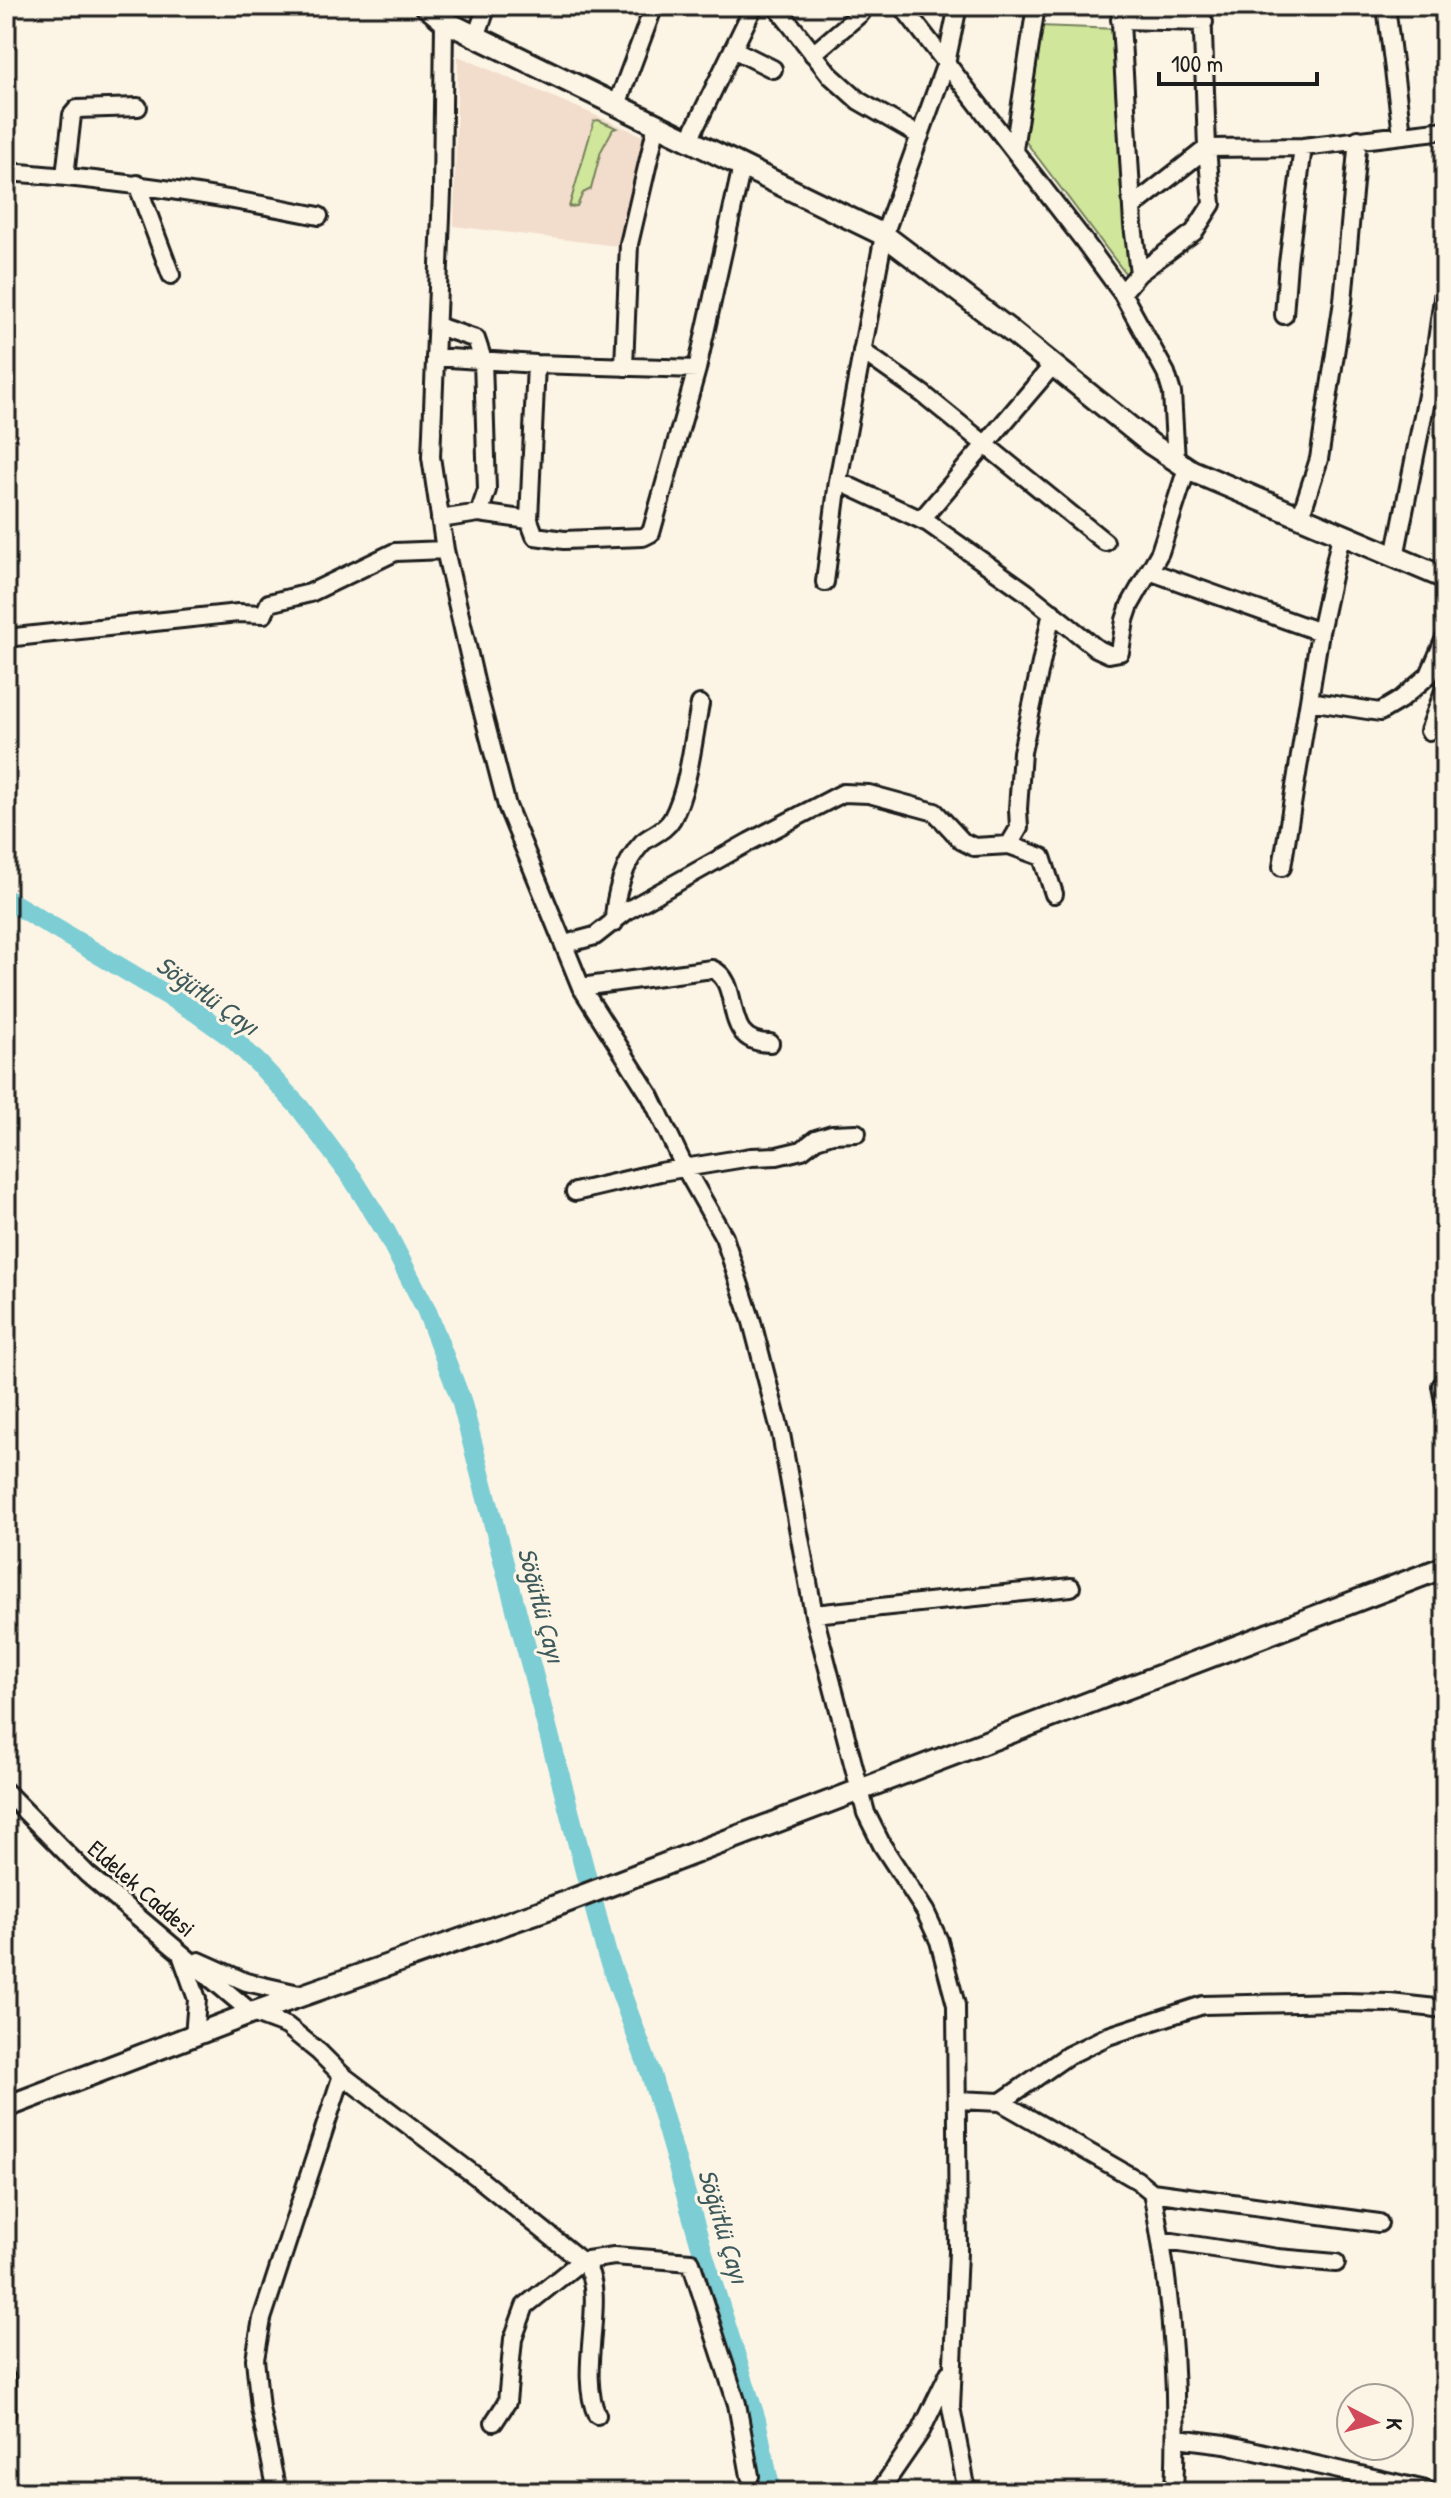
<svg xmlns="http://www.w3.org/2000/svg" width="1451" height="2498" font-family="'Patrick Hand',sans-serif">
<rect width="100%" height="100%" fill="#fcf5e5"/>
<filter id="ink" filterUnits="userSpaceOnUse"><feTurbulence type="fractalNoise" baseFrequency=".0125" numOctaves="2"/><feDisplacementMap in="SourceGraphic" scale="16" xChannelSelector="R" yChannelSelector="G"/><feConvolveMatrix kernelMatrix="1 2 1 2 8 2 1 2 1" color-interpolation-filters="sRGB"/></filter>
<g filter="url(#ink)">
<path fill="#f2dccb" d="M458,56L646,137L625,247L454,226Z"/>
<path fill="#cfe69b" stroke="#76815c" stroke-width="2" d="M1038,26L1119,29L1133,277H1128L1023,138Z
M598,120L617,128L613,129L601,151L591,189L583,193L577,206L569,207L594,121Z"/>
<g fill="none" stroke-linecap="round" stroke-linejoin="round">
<path stroke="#7ccdd4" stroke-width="20" d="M6,899L197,1013L231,1037L261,1066L300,1108L353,1179L385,1230L426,1309L461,1400L607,1955L650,2071L703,2253L756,2420L771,2492"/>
<defs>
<path id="minor" d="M776,6L830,75L859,101L920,136
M902,6L1081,237L1122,293L1166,373L1172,393L1176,461
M1120,6L1133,225L1139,273
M1386,6L1402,134
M1120,20L1204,22
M444,21L442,192L431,457L445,550L478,694L507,806L581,987L651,1097L685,1168L724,1237L752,1322L781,1434L814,1615L866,1813L882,1845L925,1911L939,1941L956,2005L958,2252L951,2407L966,2486L970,2492
M476,37L487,6
M733,49L773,69
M813,54L861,13
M617,105L654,6
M689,140L754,6
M1014,149L1036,6
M6,172C112,179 215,195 319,216
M65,176L72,115L77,109L138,107
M137,184L171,275
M1132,207L1207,148L1303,147L1445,130
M1122,293L1139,273L1194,232L1212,204L1207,148L1202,6
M1284,315L1288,263L1303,147
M437,326L476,339L483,360L487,490L479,513L440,519
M862,351L923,394L1105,542
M435,357L536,364L697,369
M536,364L529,520L535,536L564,540L643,537L651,533L697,369L742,166
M624,367L629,244L657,124
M838,481L928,523L1026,592L1096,648L1109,654L1120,652L1125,620L1130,605L1160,552L1187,468
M479,513L529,520
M1300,518L1319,459L1343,301L1358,139
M921,520L1053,365
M1395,557L1435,355L1445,284
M1149,571L1320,632
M825,582L838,481L884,235L946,63L958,6
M6,638L238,613L264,614L269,603L310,593L395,552L445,550
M1309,701L1380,712L1400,700L1429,675L1445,638
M1429,731L1445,688
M1009,845L1019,828L1018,809L1022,752L1052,612
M1282,867L1320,632L1341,535
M614,923C614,897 624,861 643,842C653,834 665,831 672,819C689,788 693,739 700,704
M565,944L595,936L628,910L749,842L843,793L869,794L935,812L962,841L974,847L1009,845L1042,857L1054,894
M581,987L712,969C745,983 718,1043 770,1043
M575,1192L660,1172L751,1157L777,1156L802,1150L816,1139L832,1134L857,1133
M1441,1386L1445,1406
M814,1614L1071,1587
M6,1792L87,1874L252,2013L287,2026L319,2052L342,2075L477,2177L584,2263C609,2294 576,2370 597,2415
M182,1957L197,1999L194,2037
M199,1961L246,1982L303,1995
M957,2100L1001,2102L1067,2056L1108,2036L1203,2005L1343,2002L1390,2003L1445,2009
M1001,2102L1137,2180L1152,2192L1379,2223
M1152,2192C1172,2291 1179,2391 1174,2492
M1162,2242H1173L1278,2258L1336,2263
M6,2379V2415
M494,2422L507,2402L513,2339L525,2306L581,2261L614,2256L691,2262L737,2404L750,2476
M1177,2438L1225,2444L1426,2490
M277,2492L260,2408L255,2359L262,2319L342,2075
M879,2492L921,2431L949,2373"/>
<path id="major" d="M426,6L444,21L884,235L1012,332L1151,444L1192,471L1445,578
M6,2107L252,2013L550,1908L1445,1567"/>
</defs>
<use href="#minor" stroke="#1c1c1c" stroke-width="22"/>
<use href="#major" stroke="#1c1c1c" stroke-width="26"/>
<use href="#minor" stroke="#fcf5e5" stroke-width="16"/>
<use href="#major" stroke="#fcf5e5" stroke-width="20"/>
</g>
</g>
<g text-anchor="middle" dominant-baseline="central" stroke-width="6" stroke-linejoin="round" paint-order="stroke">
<g font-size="24" fill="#1c1c1c" stroke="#fcf5e5">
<text transform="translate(142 1888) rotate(41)">Eldelek Caddesi</text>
</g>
<g font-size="26" font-style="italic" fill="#3e5a5c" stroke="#fcf5e5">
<text transform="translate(208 995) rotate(35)">Söğütlü Çayı</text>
<text transform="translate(542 1605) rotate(75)">Söğütlü Çayı</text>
<text transform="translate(724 2226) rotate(73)">Söğütlü Çayı</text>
</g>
</g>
<rect width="1451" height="2498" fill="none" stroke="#fcf5e5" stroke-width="32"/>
<rect x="16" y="16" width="1419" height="2466" fill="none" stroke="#1c1c1c" stroke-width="3" filter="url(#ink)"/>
<g transform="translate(1375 2422) rotate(96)"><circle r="38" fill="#fcf5e5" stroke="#a29e95" stroke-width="2"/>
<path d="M0-6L14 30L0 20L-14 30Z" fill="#d1495b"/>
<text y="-12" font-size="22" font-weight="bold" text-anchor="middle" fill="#1c1c1c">K</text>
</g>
<path d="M1159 72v12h158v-12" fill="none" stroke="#1c1c1c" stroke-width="4"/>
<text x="1171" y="72" font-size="24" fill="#1c1c1c" stroke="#fcf5e5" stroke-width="6" paint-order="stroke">100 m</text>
</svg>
